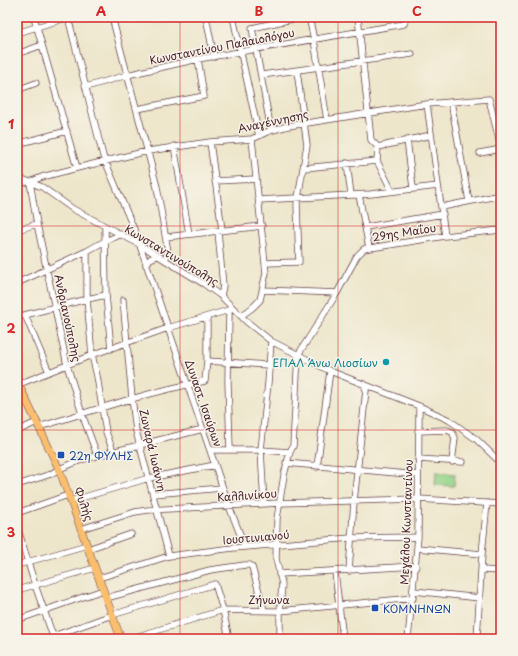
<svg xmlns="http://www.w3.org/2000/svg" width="518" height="656" font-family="'Playpen Sans',sans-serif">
<rect width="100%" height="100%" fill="#f7f3e8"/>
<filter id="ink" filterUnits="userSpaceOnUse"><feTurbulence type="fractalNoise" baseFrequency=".025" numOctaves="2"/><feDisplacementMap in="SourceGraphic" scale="8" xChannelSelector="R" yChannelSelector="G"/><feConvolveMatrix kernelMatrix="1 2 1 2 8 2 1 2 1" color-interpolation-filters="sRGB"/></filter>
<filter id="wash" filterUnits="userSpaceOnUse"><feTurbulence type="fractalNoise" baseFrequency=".012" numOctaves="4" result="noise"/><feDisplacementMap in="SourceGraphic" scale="16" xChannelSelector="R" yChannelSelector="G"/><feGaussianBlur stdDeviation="0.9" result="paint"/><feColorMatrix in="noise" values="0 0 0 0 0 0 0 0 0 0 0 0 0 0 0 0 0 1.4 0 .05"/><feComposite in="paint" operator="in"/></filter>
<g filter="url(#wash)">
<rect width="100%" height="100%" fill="#ede6cb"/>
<path fill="#97d58b" stroke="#707a5b" d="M436,472L455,474L454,486L435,485Z"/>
</g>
<g filter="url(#ink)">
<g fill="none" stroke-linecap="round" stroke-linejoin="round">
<defs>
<path id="minor" d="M34,17L77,168
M68,17L103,156L136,234L229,506L245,547
M112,17L157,187L168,252L165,260
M206,17L214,57
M233,17L259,136
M309,17L314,40L327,120
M358,17L371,140L378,147
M17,33L69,17
M17,54L42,45
M262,75L412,54
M86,87L127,75L198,59L404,24L406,17
M17,90L36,83
M451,102L469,201
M427,104L445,236
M137,109L204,96L198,59
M271,130L252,28L301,17
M407,140L413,188
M210,142L222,230
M17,144L67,131
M174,146L189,234
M378,147L431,135
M378,147L377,161L392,191
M480,153L501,149
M347,163L351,195
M304,168L377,161
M17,177L42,187L73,209L139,244L204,284L221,296L247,322L271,341L330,371L419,406L449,420L476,439L501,463
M215,181L256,179
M30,182L37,224L67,365L82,414L97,455
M17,184L23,182H30L42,177L77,168L148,151L210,142L252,139L269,131L288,126L427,104L489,99L501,148
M359,195L369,248
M259,200L371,194L438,186
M442,207L501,195
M105,227L106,295L111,349
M366,227L443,214
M17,230L37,224
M218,231L223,286L221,296
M166,237L262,226
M87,251V299L92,355L97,376L106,432L113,451
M265,263L299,262L297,204L307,145L297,71
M146,265L150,259L157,256
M17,283L87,251L105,241L120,235
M263,290L337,293
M123,300L132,398L136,431L169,556
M229,310L228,382L230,450
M25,315L49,372
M241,316L252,308L260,300L266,273L252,139
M17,317L87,299L106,295
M207,361L268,365
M19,384L92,355L168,328L229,310L231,307
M39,427C94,410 149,392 205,381L207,361V317
M17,431L37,422
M418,431L447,430L452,432L455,438L452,462
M210,450H261L290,452
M418,459L463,462
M286,463L418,475
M317,467L330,371
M17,485L51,474L59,469L84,459L203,429
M153,494L222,488
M71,501L149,478L215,465
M264,504L261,450L268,383L271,341
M17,513L68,495
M17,526L35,585L54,639
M81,529L135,512L148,510L280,503L418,499L501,504
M417,548L482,554
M88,549L131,534
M17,565L87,545
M481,570L501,571
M349,571L354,501L366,390L364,384
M335,572L343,639
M279,574L416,566
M99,578L169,556L233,548L351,538L418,537
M17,590L95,568
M414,591L480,598
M106,598L210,570L245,565H250L252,567L264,610
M17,620L103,590
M45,639L112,615L215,584L223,610L229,639
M129,639L223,610L280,611L413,598
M280,639V611L282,584L276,559L277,519L284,475L290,452L293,446L298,355L337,293L357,256L364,249L445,236L501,230
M408,639L418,537L419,406
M477,639L482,554L487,503"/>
<path id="major" d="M17,381L59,469L121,639"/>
</defs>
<use href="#minor" stroke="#623d43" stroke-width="7"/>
<use href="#major" stroke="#623d43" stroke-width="8"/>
<use href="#minor" stroke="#fff" stroke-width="5.5"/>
<use href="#major" stroke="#fabe6e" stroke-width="7"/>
</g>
</g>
<path fill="none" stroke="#d62828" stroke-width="1" stroke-opacity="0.55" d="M180,17V639M338,17V639M17,226H501M17,430H501"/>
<circle fill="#0f9aa8" stroke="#f7f3e8" stroke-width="1.5" cx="386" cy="362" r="4"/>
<g fill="#1a4fb4" stroke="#f7f3e8" stroke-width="1.5">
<rect x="57" y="451" width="8" height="8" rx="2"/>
<rect x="371" y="604" width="8" height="8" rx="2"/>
</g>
<g text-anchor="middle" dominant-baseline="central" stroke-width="3" stroke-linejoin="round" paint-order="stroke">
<g font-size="11" fill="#4a1f2b" stroke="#f7f3e8">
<text transform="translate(222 46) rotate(-11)">Κωνσταντίνου Παλαιολόγου</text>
<text transform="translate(273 121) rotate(-12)">Αναγέννησης</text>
<text transform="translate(404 232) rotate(-9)">29ης Μαΐου</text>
<text transform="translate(172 255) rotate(31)">Κωνσταντινούπολης</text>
<text transform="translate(68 318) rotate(78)">Ανδριανούπολης</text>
<text transform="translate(204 403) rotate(71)">Δυναστ. Ισαύρων</text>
<text transform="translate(153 450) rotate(77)">Ζωναρά Ιωάννη</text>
<text transform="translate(247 495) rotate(-4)">Καλλινίκου</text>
<text transform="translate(84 504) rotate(70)">Φυλής</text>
<text transform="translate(406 522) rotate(-88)">Μεγάλου Κωνσταντίνου</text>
<text transform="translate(256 537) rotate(-5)">Ιουστινιανού</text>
<text x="269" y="599">Ζήνωνα</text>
</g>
<g font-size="11" fill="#0d838f" stroke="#f7f3e8" text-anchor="end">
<text x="378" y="362">ΕΠΑΛ Άνω Λιοσίων</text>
</g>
<g font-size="11" fill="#164399" stroke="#f7f3e8" text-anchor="start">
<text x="69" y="455">22η ΦΥΛΗΣ</text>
<text x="383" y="608">ΚΟΜΝΗΝΩΝ</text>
</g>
</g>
<rect width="518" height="656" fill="none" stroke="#f7f3e8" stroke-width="44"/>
<rect x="22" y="22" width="474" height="612" fill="none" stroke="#d62828" stroke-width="1.5"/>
<g font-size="13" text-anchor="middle" font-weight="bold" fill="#d62828">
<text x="101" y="16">A</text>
<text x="259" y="16">B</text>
<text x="417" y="16">C</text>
<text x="11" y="129">1</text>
<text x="11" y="333">2</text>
<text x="11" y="537">3</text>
</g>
</svg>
